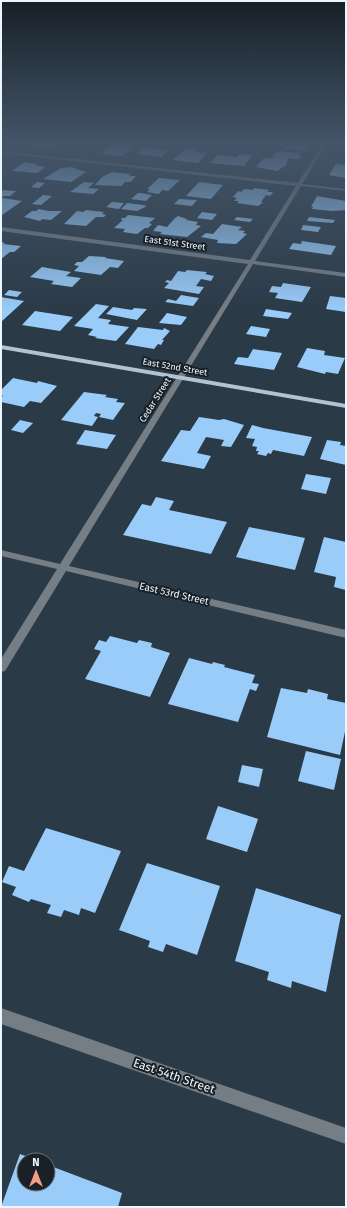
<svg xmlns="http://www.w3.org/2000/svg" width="347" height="1208" font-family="'Fira Sans',sans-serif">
<rect width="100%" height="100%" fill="#2a3a47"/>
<path fill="#99ccf9" d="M32,143H58L52,147L42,148L28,145Z
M114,143H139L122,156L103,154L104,153H102Z
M289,144L297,143L309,145L305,151L282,148Z
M151,147L157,148L155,149L168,150L162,157L137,154L144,148Z
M186,148L199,149L197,152L207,153L198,163L173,160Z
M277,151L300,153L298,155L301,156L299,159L288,158L286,165L277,171L256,167L264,158H283L272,157Z
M240,154L253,155L244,166L210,163L217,155L237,157Z
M24,162L37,164L35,165L46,167L37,173L12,171Z
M336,164L346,165V178L329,175Z
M71,167L86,172L71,182L43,179L61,168Z
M112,172L131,174L129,176H136L131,182H125L121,186L95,185L102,177Z
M159,178L180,180L168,191L162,190L159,194L147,192L150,189H147Z
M37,182L45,183L39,188L31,187Z
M84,182L94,183L88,188L99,189L93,194L70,192Z
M199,182L223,185L211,199L186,196Z
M254,188L269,190L267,192H273L270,196L266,195L261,202H263L261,204L258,206L237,203L239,201H234L237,198L233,197L238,191L241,192L244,189L253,190Z
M3,190L16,191L10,196H4L1,198V192Z
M138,193H141L152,195L146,201L131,199Z
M43,195L52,196L41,205L32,204Z
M317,196L346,201V210L332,211L312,209L313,207H311Z
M3,198L22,201L2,215H1V200Z
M179,199L197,200L192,206L174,204Z
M112,202L124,203L119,209L106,207Z
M127,203L143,205L147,206L137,211L121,209Z
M39,209L49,211H62L51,220L42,219L40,221L24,217L32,211H36Z
M86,210L104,212L102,214L106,215L104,217H96L86,226L64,224L77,211L83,212Z
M202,212L217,214L212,220L197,218Z
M128,215L155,218L149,223L152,224L148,228H145L137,234L123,232L125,229L114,228L123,220H121L122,218H125Z
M178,216L187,219L186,220L198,222L196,225L201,226L187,237L160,234L162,232L153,231L158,225L167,227L175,218Z
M237,217L253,219L250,222L234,220Z
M309,217L335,220L333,223L307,221Z
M222,224L242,227L238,230L245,231L243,233L247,234L236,244L217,243L218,240L201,237L206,233L213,234Z
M303,225L321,227L318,232L301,230Z
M302,241L336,246L331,255L289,249L293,243L301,244Z
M1,242L5,243L3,244L21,246L14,252H10L1,259Z
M89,256L106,257L105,258L124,261L118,268L110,267L101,275L74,271L79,266L74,265L77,262H82Z
M42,267L71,272L66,276L81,278L72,287L51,284L54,281L30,277Z
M187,270L207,272L205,274L214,276L211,281L201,279L196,286L204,287L199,294L164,288L169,283L165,282L167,280L171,281L178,271L185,272Z
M283,283L311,287L302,302L275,298L278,293L269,292L272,286L281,287Z
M9,290L22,292L17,297L4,295Z
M181,295L199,298L193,306L165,302L168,299L176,301Z
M330,296L346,298V312L326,309Z
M1,297L24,301L1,322Z
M96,304L109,306L98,318L111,320L108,324L129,327L116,341L95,338L97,337L88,335L93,329L74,326Z
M113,307L132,310L134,308L147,309L137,320L106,314Z
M266,309L292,313L288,319L263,316Z
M35,311L73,317L60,331L22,325Z
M167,313L187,317L181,325L159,323Z
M251,326L270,329L266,337L246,334Z
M138,327L163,330L164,328L170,331L162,340H164L161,345L158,344L154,349L125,344Z
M307,348L325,351L324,355L345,358L338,374L326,372L325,374L297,367Z
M253,349L282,353L274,370L234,364L238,357L248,358Z
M13,378L37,383L38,381L57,386L41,403L30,401L24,407L1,402V398L3,396L1,395V390Z
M84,392L107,395L105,397L118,399L116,402L125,403L113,420L99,417L101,414L96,413L94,416L98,417L92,426L61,420Z
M199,417L219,420L224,419L244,425L231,447L221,446L224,440L206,437L197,453L211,456L204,469L161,461L181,430L190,431Z
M20,420L33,423L23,433L11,430Z
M252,425L263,428L312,437L304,456L273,450L271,454L268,453L266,456L257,454L259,451H256L257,447L252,446L255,439L246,438Z
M85,430L116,435L107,449L76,444Z
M327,440L341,442L340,445L346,446V465L320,459Z
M306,474L331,478L326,494L301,489Z
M156,497L174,501L169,510L227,522L211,554L123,535L142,504L151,506Z
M249,527L305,538L295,570L236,557Z
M324,537L346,542V590L334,587L336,577L314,572Z
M110,636L137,643L139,640L152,643L151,647L170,653L150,697L85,679L101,651L94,649L99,640L106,642Z
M189,658L212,664L213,662L225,665L224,667L255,675L252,683L259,684L256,691L250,689L238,722L168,704Z
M281,688L307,693L308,689L328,694L327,699L346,703V727L340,755L267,737Z
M306,751L341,759L334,790L298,781Z
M242,765L263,769L259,787L238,782Z
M218,806L258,819L247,852L206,839Z
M46,828L121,851L95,913L81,908L79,915L64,910L61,917L47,913L51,905L31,899L29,902L12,895L16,887L2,882L9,866L24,871Z
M147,863L220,886L197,955L166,944L163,952L148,947L150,941L119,930Z
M256,888L341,915L326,992L292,981L291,988L267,980L269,972L235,961Z
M20,1154L36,1160H24V1184H48V1165L122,1193L118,1207H1Z"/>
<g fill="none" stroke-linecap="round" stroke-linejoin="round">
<path fill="#767e85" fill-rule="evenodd" d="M323,143H327L302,184L346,189V191L301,186L255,261L346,273V277L253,264L69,566L346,630V638L66,571L5,671L1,672V659L57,569L1,556V550L60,564L248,264L1,231V227L250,260L296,186L1,153V151L298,183Z
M1,1008L346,1128V1144L1,1024Z"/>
<path fill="#b3c3d1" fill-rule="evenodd" d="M1,345L346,404V408L1,349Z"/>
</g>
<linearGradient id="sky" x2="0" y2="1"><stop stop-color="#172027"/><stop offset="0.46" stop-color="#445569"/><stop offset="1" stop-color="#445569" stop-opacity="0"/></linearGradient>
<rect width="347" height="312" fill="url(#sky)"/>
<g text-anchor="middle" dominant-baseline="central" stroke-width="4" stroke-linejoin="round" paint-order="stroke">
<g font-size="9" fill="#ecf6fe" stroke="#192026">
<text transform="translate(175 243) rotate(8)">East 51st Street</text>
<text transform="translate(175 367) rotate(10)">East 52nd Street</text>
<text transform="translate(155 400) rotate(-58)">Cedar Street</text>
</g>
<g font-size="10" fill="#ecf6fe" stroke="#192026">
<text transform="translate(174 594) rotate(13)">East 53rd Street</text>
</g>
<g font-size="12" fill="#ecf6fe" stroke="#192026">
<text transform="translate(174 1076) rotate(19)">East 54th Street</text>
</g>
</g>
<rect width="347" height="1208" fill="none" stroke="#ecf6fe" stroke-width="4"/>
<g transform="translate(36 1172)"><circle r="19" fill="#192026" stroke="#6d767c"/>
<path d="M0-3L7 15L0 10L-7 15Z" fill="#f49e87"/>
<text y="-6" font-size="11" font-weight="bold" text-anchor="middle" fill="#ecf6fe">N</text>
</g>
</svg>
